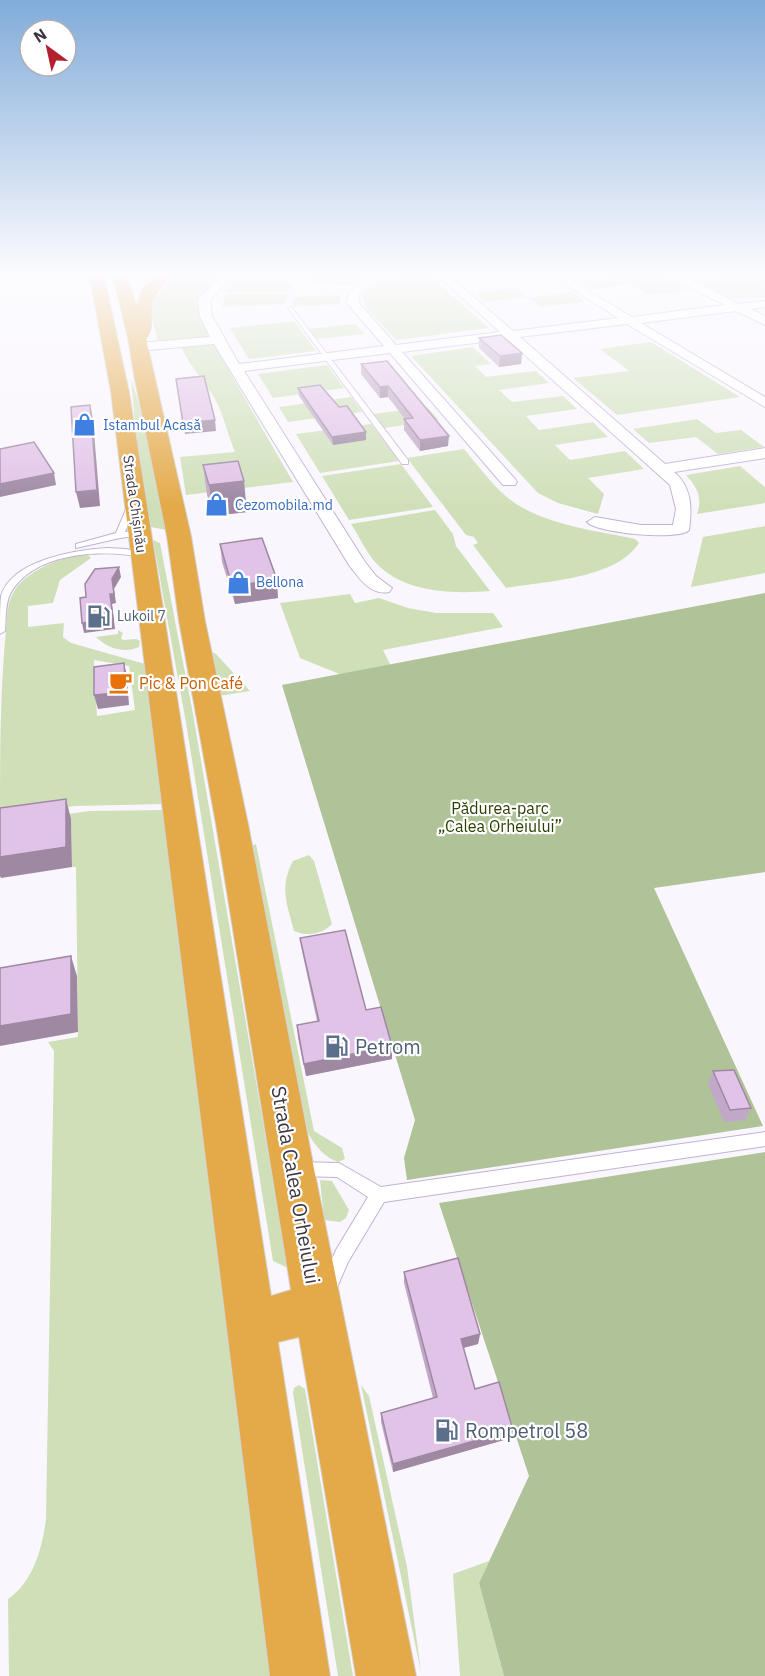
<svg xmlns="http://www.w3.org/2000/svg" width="765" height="1676" font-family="'IBM Plex Sans',sans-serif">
<rect width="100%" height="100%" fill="#f9f6fd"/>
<path fill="#cfe0b9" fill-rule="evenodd" d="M177,272H228C197,298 190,297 209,337L158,342L149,306L151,298L157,296Z
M323,272H384L361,278L348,286L305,282Z
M655,272L690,290L649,295L631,284L591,290L576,280Z
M752,272H765V297L732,299L694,280Z
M424,273L428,274L489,328L396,340L366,308L363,296C373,277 404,276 424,273Z
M237,280L294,284L288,292H226Z
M518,288L528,297L485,302L475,293Z
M571,292L586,302L541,307L530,298Z
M226,294H287L285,304L222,307Z
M340,295V304L293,307V297Z
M294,321L316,351L249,359L230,328Z
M355,324L364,334L316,339L308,329Z
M651,342L740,397L617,415L573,378L629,371L600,349Z
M214,345L293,482L186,495L180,457L235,452C226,431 223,409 210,391C200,376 189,364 181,347Z
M473,347L491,364L475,366L486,377L536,371L549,383L499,390L512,402L563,396L577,409L526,416L539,430L593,422L608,437L555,445L570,460L625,451L644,469L588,478L604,494L598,514L558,503L538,493L411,356Z
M327,365L344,388L273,398L258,374Z
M131,379L144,419L167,530L151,527L138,456Z
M351,397L362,412L288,422L279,407Z
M427,407L439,420L384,428L373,414Z
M697,419L716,433L741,430L764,447L718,454L696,437L649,443L633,429Z
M371,424L399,461L320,473L296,434Z
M464,449C478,465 491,484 508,498C542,525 594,530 635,539L639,543C616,579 546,581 506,588L473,545L478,543L474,537L466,535L407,458Z
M401,464L433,507L349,520L322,476Z
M740,466L765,487V503L697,514C703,498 697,487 686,475Z
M435,510L453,534L456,546L490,591C452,594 404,593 376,563C366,552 359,536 351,524Z
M765,526V573L691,587L703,537Z
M153,540L160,543L193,714L288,1268L273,1261L186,723Z
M88,555L91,558L60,580L53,603L28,606V627L64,623L63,637L71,643L145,664L166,804L74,806L0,819C0,756 0,692 6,630C7,618 7,604 13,593C25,571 63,555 88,555ZM94,660L129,666L135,710L97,716Z
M350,594L355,603L379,598L408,608L436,613H493L503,627L383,650L391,666L342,675L300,658L280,603Z
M118,630L123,633L121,638L123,640L136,639L140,641L139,647C124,654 107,648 96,637L118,634Z
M210,651L216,654L250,691L219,696Z
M165,810L276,1676H9L8,1599C34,1581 42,1548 46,1519L54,1051L48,1042L78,1037V1032L76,867H72L71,819L0,824L89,811Z
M256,844L314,1131L342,1148L345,1159L338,1162C324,1157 315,1146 308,1133L250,846Z
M309,855L314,861L332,924C323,934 306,937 294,931C287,904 279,887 293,861Z
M320,1180L332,1181L349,1210L346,1218L340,1222L324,1220Z
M299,1385L305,1389L353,1676H338L293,1393L294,1388Z
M361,1385L369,1396L407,1567L421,1672Z
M489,1561L479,1583L504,1676H460L453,1574Z"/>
<path fill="#b0c298" d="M765,593V872L654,888L763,1126L407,1180L404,1158L415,1120L282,685Z
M765,1152V1676H504L479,1583L529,1476L439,1203Z"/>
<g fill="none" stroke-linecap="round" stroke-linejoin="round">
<defs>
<path id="service" d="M288,308H292L408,460V464H402Z
M130,500L137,502L125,532L142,531V535L120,538L76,548V544L116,533Z
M107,548L126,549L146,554L142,557C101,549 33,552 10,594C5,605 6,619 5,631L0,634C0,623 0,607 1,596C12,560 75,550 107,548Z
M765,1132V1146L384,1202L348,1262L335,1292L329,1295L323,1292L320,1286L336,1250L368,1197L337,1177L298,1176L292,1174L290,1169L292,1164L298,1162L339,1163L381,1187Z"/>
<path id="minor" d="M225,272H236L210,300L212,316L239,364L384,346L346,302L350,292L367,280L373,283L359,295L358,302L396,345L500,332L434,272H445L513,331L618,318L545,272H557L632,317L725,305L663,274L662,272H675L739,304L765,301V307L751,309L765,316V325L736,311L641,323L765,397V407L627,324L520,337L665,464L765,448V458L674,472C692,487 692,508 689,530C680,541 596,533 587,522L595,517L641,525H673L676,509L670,485L507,339L402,352L515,479L517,482L515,485H503L390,353L244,371L365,562L376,576L392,588L389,592C371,596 359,578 349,565L214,344L138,351L132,347L138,343L210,337L200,316L198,299Z"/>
<path id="trunk" d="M89,272H103L129,392L271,1296L291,1290L216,824L179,621L167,536L134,375L128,338L112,272H126L136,305L143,289L158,273L175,272C168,281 159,287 154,298C148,312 156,326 146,339L191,536L205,621L248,824L314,1169L416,1676H356L299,1337L278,1342L330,1676H270L111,392Z"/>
</defs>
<use href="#service" stroke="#c0b2d2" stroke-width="2"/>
<use href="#minor" stroke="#c0b2d2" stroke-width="2"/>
<use href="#trunk" stroke="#d4d3d6" stroke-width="2"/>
<use href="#service" fill="#fff" fill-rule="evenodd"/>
<use href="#minor" fill="#fff" fill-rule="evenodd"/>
<use href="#trunk" fill="#e4aa4a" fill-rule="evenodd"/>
</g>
<path fill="#c2a8c8" d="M479,338L522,353L521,364L499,367L479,348Z
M387,361L448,446L420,451L404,430V419H405L388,397L380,398L361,374V364Z
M298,388L366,440L333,445L299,396Z
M203,465L247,512L213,516L207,495Z
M220,544L278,598L235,604L222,562Z
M300,938L366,1010L392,1046V1059L306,1076L298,1038L297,1025L317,1021L302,951Z
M713,1071L751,1108L745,1120L724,1122L708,1084Z
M404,1272L480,1334L478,1344L463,1348L475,1389L513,1430L511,1438L393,1472L381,1422V1413L433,1398L404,1283Z"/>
<path fill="#9e88a2" d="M522,353L521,364L499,367L500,356Z
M388,386V397L380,398V387Z
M90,405L93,419L100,506L80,508L76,492Z
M215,420L216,431L185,434L183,423Z
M366,432V440L333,445L332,437Z
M449,436L448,446L420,451V440Z
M54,473L56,485L0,497V484Z
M244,481L247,512L213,516L209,485Z
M119,567L121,577L114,589L116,603L112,604L115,629L84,633L82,623L110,594L112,579Z
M277,580L278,598L235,604L232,586Z
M124,663L127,676L129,705L98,709L94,695Z
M66,799L71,819L72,867L1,878L0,876V857Z
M71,956L77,976L78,1032L0,1046V1026Z
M392,1046V1059L306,1076L304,1064Z
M480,1334L478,1344L459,1349L461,1339Z
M513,1430L511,1438L393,1472V1464Z"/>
<path fill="#e2c3e8" stroke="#9e88a2" stroke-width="1.5" d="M501,335L522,353L500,356L479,338Z
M387,361L449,436L420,440L404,419L413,418L388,386L380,387L361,364Z
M204,376L215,420L183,423L176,379Z
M320,385L339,407L347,406L366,432L332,437L298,388Z
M90,405L97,490L76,492L71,407Z
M34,442L54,473L0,484V449Z
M238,461L244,481L209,485L203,465Z
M262,538L277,580L232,586L220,544Z
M119,567L112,579L114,594H110L113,619L82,623L80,598L86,597L85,584L95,569Z
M124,663L126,692L94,695V667Z
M66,799V847L0,857V808Z
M345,930L366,1010L381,1007L392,1046L304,1064L297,1025L319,1021L300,938Z
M71,956V1014L0,1026V968Z
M734,1070L751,1108L730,1110L713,1071Z
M458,1258L480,1334L461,1339L475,1389L499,1382L513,1430L393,1464L381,1413L437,1397L404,1272Z"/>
<linearGradient id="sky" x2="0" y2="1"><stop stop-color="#81acda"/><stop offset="0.54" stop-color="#fcfbfe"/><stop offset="1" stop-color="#fcfbfe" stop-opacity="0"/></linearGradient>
<rect width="765" height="506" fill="url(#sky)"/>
<defs>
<symbol id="shop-bare" viewBox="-9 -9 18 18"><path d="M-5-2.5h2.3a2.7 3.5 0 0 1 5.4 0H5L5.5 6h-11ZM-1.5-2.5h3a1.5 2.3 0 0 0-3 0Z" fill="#3f7fe0" stroke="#fff" stroke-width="2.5" paint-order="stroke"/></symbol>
<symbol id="fuel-bare" viewBox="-9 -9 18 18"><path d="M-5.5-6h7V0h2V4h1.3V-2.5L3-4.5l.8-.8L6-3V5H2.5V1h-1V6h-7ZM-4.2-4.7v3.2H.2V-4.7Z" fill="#5c6f8a" stroke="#fff" stroke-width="2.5" paint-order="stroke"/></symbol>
<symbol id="cafe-bare" viewBox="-9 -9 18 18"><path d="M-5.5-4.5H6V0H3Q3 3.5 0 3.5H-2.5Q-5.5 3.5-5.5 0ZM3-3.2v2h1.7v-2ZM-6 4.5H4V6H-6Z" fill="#e8710a" stroke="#fff" stroke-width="2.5" paint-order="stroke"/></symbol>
</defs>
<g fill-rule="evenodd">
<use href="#shop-bare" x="68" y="408" width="33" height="33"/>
<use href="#shop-bare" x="200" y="488" width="33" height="33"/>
<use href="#shop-bare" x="222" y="566" width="33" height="33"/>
<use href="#fuel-bare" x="82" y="600" width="33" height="33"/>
<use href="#cafe-bare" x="104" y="666" width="33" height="33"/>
<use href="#fuel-bare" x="320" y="1030" width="33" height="33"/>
<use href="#fuel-bare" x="430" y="1414" width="33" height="33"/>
</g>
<g text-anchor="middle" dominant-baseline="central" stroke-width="4.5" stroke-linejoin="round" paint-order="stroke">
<g font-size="14" fill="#366cbe" stroke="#fff" text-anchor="start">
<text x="103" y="425">Istambul Acasă</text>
<text x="235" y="505">Cezomobila.md</text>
<text x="256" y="582">Bellona</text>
</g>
<g font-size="14" fill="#3c3643" stroke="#fff">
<text transform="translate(135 504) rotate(82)">Strada Chișinău</text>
</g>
<g font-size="14" fill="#4e5e75" stroke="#fff" text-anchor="start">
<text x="117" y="616">Lukoil 7</text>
</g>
<g font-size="16" fill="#c56008" stroke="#fff" text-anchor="start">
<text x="139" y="683">Pic &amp; Pon Café</text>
</g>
<g font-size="16" fill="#2b4000" stroke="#fff">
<text x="500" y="808">Pădurea-parc<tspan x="500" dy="18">„Calea Orheiului”</tspan></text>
</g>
<g font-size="20" fill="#4e5e75" stroke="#fff" text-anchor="start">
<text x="355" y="1046">Petrom</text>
<text x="465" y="1430">Rompetrol 58</text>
</g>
<g font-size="20" fill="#3c3643" stroke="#fff">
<text transform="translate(296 1185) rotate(80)">Strada Calea Orheiului</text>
</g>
</g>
<g transform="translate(48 48) rotate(327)"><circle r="28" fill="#ffffff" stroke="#b1afb4" stroke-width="1.5"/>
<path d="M0-4.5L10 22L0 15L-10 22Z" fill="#b2212d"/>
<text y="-9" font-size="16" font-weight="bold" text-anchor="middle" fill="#3c3643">N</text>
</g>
</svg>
